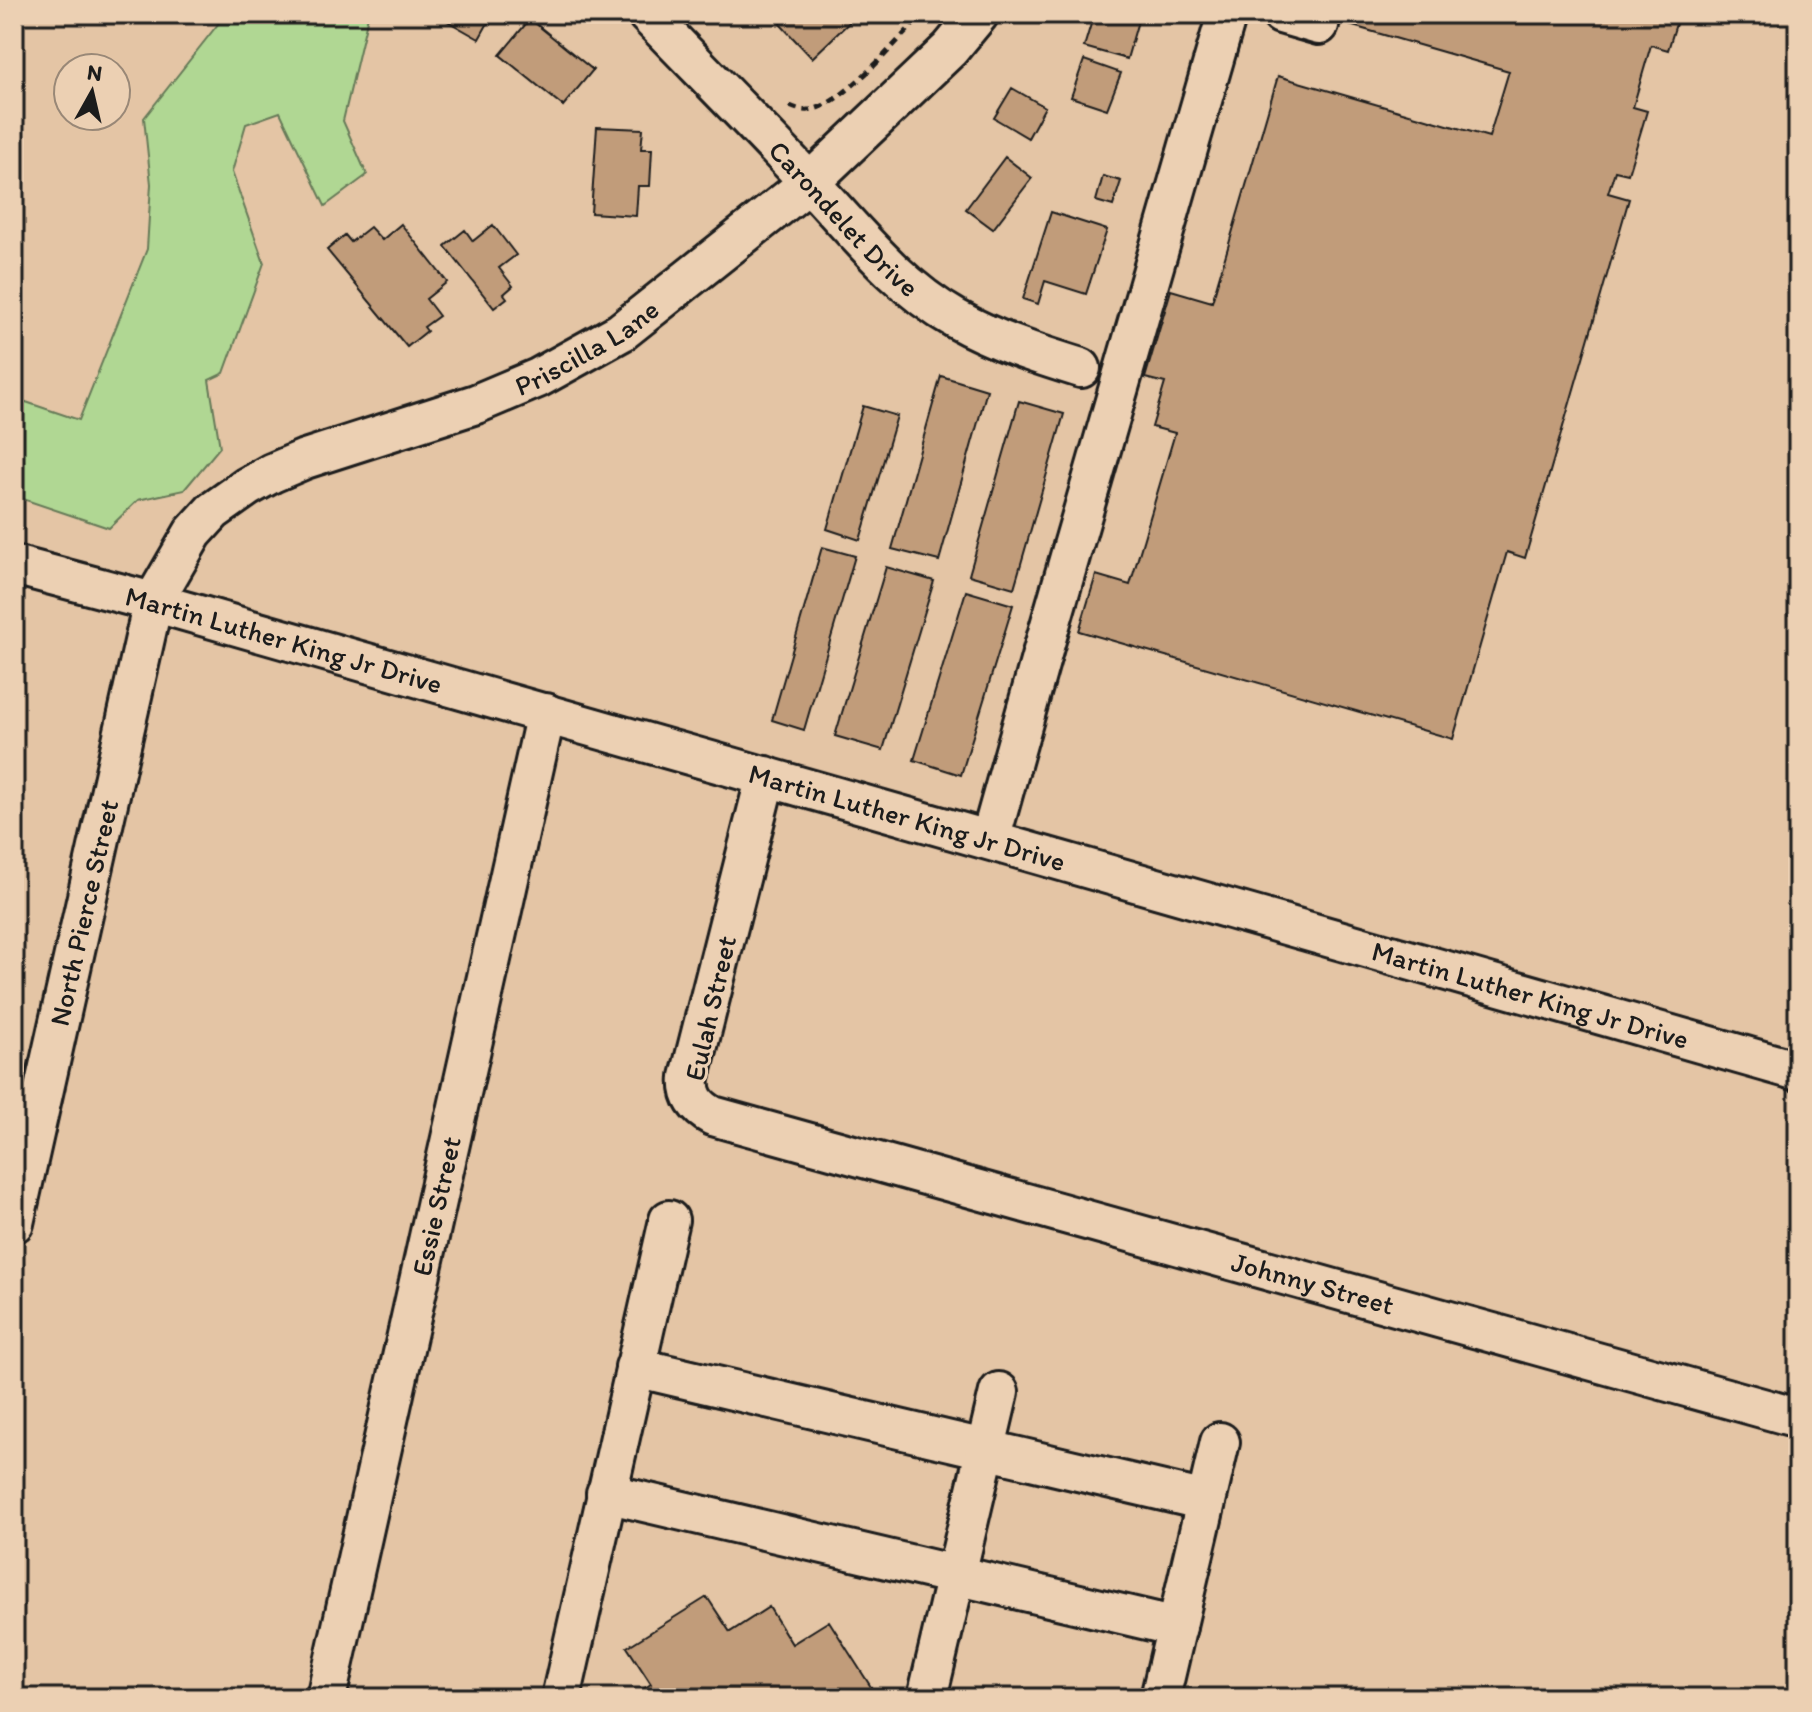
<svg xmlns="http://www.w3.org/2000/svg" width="1812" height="1712" font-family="Itim,sans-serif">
<rect width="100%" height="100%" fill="#e4c5a5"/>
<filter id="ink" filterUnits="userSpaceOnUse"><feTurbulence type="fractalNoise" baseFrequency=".0125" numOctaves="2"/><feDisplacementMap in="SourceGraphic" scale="16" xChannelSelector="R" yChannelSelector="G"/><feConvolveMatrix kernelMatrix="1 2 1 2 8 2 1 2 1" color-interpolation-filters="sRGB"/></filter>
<g filter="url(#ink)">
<path fill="#b0d793" stroke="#667a58" stroke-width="2" d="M226,14H363L368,16L343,121L367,175L325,206L280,112L246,124L232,172L264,263L224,373L209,380L220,447L184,490L138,500L109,528L14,496V398L79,420L147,249L151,184L144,118Z"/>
<path fill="#c19c7a" stroke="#1c1c1c" stroke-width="2" d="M435,14H493L479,39Z
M791,14H858L812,58L780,24Z
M1094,14H1140L1127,59L1084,47Z
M1349,14H1679L1668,50L1651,45L1633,107L1647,111L1628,174L1615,171L1608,193L1629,199L1525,558L1507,552L1453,739L1079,631L1096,575L1130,585L1175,433L1152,427L1165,383L1145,378L1171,290L1212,302L1278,76L1489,137L1509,71L1346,24Z
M530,19L593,70L563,106L500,55Z
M1084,60L1121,73L1107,109L1071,97Z
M1012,88L1045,107L1028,138L994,118Z
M597,127L643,129L641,149H652L650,186H638L636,216L591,213Z
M1005,157L1032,178L993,229L966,209Z
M1103,176L1121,181L1113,206L1096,201Z
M1051,212L1107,230L1086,294L1045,281L1038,304L1023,299Z
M401,224L447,282L426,299L439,316L424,327L427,331L407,347L327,250L345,235L351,242L370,227L382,240Z
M493,225L516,255L499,268L513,286L504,294L507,298L494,308L445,246L465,230L473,241Z
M941,376L987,390L939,561L892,549Z
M1019,401L1064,414L1014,588L969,575Z
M863,406L897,416L860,540L827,529Z
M822,547L855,556L804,730L772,720Z
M886,567L934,581L883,750L835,736Z
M966,591L1013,605L961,775L914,760Z
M707,1597L730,1632L769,1607L792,1644L829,1621L878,1698H629L651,1684L627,1647Z"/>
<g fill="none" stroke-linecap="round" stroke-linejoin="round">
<defs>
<g id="minor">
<path id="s1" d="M647,14C701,70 756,125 809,182C854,230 897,286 956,319C995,341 1039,355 1081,368"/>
<path d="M1281,14L1319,25L1321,14"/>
<path id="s2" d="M14,565L153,602L1798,1071"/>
<path id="s3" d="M766,776L690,1077C688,1096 696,1107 713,1116L1798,1418"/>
<path d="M990,840L1049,629L1227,14"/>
<path id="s4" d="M14,1223L153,602L193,533L213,511L247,487L272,473L305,459L476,404L538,378L621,332L810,182L950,49L979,14"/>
<path d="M635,1367L1206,1501"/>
<path d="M606,1493L1177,1627"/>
<path id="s5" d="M326,1698L546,713"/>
<path d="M561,1698L669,1220"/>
<path d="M927,1698L999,1392"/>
<path d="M1160,1698L1220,1442"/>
</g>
</defs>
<use href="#minor" stroke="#1c1c1c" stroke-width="44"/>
<path stroke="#1c1c1c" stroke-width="5" stroke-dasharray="8 6" stroke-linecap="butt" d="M790,106C795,108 802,111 808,110C842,108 898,39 923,14"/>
<use href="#minor" stroke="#ecd0b3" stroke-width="38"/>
</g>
</g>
<g text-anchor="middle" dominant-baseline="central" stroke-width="6" stroke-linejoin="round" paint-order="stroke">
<g font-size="28" fill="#1c1c1c" stroke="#ecd0b3">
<text stroke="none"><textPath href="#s1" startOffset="284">Carondelet Drive</textPath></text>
<text stroke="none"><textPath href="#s4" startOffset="1156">Priscilla Lane</textPath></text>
<text stroke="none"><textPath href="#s2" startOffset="280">Martin Luther King Jr Drive</textPath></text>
<text stroke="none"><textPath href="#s2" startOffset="928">Martin Luther King Jr Drive</textPath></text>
<text stroke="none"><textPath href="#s4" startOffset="318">North Pierce Street</textPath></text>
<text stroke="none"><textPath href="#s2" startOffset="1576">Martin Luther King Jr Drive</textPath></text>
<text transform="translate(710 1008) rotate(-77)">Eulah Street</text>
<text stroke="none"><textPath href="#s5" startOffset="504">Essie Street</textPath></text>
<text stroke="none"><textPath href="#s3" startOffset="982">Johnny Street</textPath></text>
</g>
</g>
<rect width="1812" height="1712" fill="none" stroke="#ecd0b3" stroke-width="48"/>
<rect x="24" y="24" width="1764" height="1664" fill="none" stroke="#1c1c1c" stroke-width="3" filter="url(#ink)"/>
<g transform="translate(92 92) rotate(8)"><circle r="38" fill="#ecd0b3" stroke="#998877" stroke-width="2"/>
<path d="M0-6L14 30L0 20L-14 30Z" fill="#1c1c1c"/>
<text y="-12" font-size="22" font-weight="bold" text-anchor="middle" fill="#1c1c1c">N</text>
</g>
</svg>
